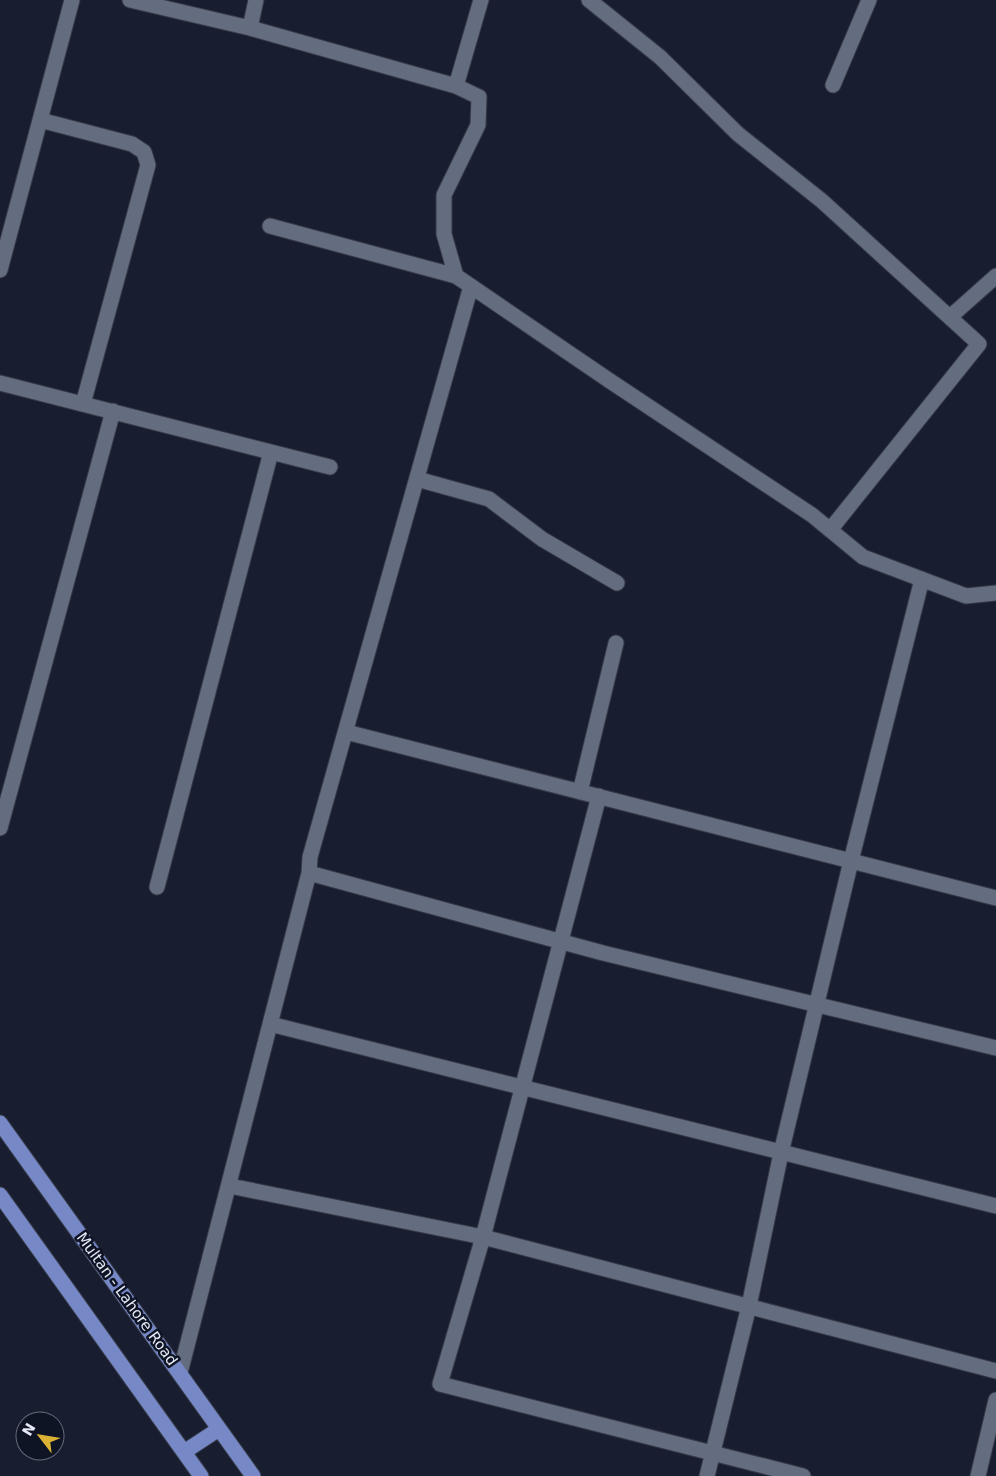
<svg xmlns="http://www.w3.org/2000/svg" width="996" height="1476" font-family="'DejaVu Sans',sans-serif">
<rect width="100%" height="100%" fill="#181e2f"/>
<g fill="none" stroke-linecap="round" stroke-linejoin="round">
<defs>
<path id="minor" d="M130,0L250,28L456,86L479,97L478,125L444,195V234L456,276L610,381L812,515L863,557L966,596L996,593
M589,0L660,57L738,134L822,201L979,344L830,530
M250,28L256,0
M833,85L869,0
M456,86L481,0
M40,120L132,144L144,152L148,165L83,404
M270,226L456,276
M0,270L72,0
M950,317L996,276
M0,383L330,467
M417,479L489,499L542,539L617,583
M346,732L996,898
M580,792L616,643
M599,796L483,1237L440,1384L803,1476
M0,828L113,411
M309,873L603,953L996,1048
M157,887L271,452
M270,1024C513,1083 754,1147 996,1206
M230,1186L483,1237L996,1371
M180,1373L309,873L310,857L471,286
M707,1476L749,1306L781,1153L851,861L922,579
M978,1476L996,1400"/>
<path id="major" d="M0,1123L253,1476
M0,1195L201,1476
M184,1452L219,1429"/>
</defs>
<use href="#minor" stroke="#363947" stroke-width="17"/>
<use href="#major" stroke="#363947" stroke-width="17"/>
<use href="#minor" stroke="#646c80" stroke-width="15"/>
<use href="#major" stroke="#7689c6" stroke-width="15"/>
</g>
<g text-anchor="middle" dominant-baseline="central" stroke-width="5" stroke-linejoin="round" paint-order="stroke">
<g font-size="15" fill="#e5eaf6" stroke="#0f1425">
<text transform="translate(127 1299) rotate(54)">Multan - Lahore Road</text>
</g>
</g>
<g transform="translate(40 1436) rotate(301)"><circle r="24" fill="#0f1425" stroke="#656a79"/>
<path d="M0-4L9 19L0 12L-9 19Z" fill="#dbb233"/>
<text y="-8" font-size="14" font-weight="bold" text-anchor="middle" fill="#e5eaf6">N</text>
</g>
</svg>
